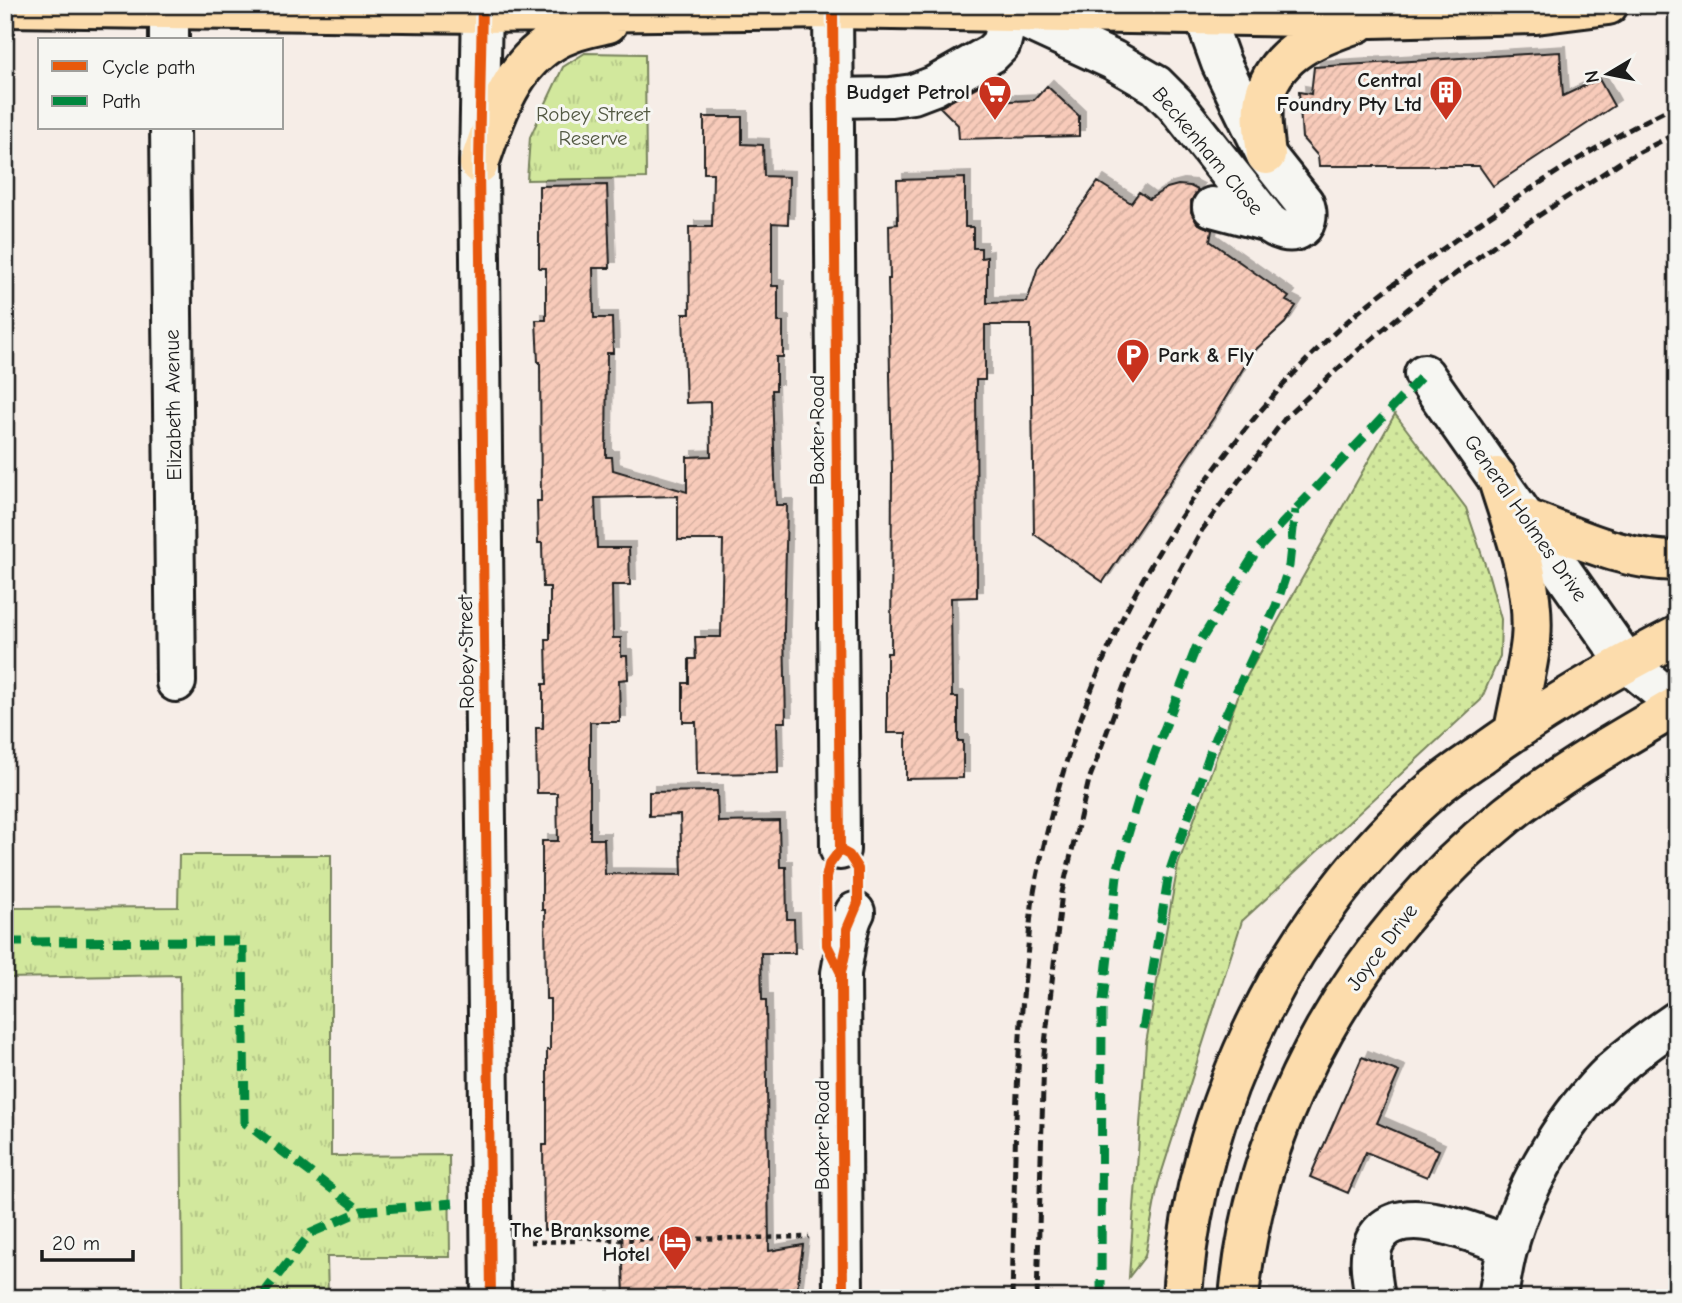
<svg xmlns="http://www.w3.org/2000/svg" width="1682" height="1303" font-family="'Comic Neue',sans-serif">
<defs>
<pattern id="grass-dots" width="8" height="8" patternUnits="userSpaceOnUse" patternTransform="scale(1.75)"><rect width="8" height="8" fill="#d2e89d"/><path d="M2 2h.1M6 6h.1" fill="none" stroke="#b4c687" stroke-width="1.8" stroke-linecap="round"/></pattern>
<pattern id="park-tufts" width="24" height="20" patternUnits="userSpaceOnUse" patternTransform="scale(1.75)"><rect width="24" height="20" fill="#d2e89d"/><path d="M3 7l-1-3M5 7V3M7 7l1-3M15 17l-1-3M17 17v-4M19 17l1-3" fill="none" stroke="#b4c687"/></pattern>
<pattern id="building-hatch" width="6" height="6" patternUnits="userSpaceOnUse" patternTransform="scale(1.75)"><rect width="6" height="6" fill="#f8cbba"/><path d="M-1 1l2-2M0 6l6-6M5 7l2-2" fill="none" stroke="#d4ae9f"/></pattern>
<filter id="shadow"><feDropShadow dx="6" dy="-6" stdDeviation="0" flood-color="#0004"/></filter>
</defs>
<rect width="100%" height="100%" fill="#f6ede7"/>
<filter id="ink" filterUnits="userSpaceOnUse"><feTurbulence type="fractalNoise" baseFrequency=".0143" numOctaves="2"/><feDisplacementMap in="SourceGraphic" scale="14" xChannelSelector="R" yChannelSelector="G"/><feConvolveMatrix kernelMatrix="1 2 1 2 8 2 1 2 1" color-interpolation-filters="sRGB"/></filter>
<g filter="url(#ink)">
<path fill="url(#grass-dots)" stroke="#77825c" stroke-width="2" d="M1395,414L1466,508L1489,576L1501,619L1500,656L1481,700L1242,921L1158,1184L1145,1256L1129,1277L1146,1043L1178,865L1242,685Z"/>
<path fill="url(#park-tufts)" stroke="#77825c" stroke-width="2" d="M585,53L645,54L646,178L527,180L530,137L563,67Z
M179,855H331V1156L449,1155L450,1257H327L328,1298H183L180,975L5,978V908L178,907Z"/>
<path fill="url(#building-hatch)" stroke="#1c1c1c" stroke-width="2" filter="url(#shadow)" d="M1560,52L1563,96L1599,79L1614,106L1493,186L1479,166H1319L1318,156L1302,138L1299,92L1311,94L1314,67Z
M980,85L988,102L1034,100L1047,86L1079,116V136L959,139L958,125L940,107Z
M704,117H742V144L763,145L764,176L789,177L788,224L772,223V286H778V322H783V357H776V390H772L776,505H787L784,631L786,722H777L778,773L697,774L696,722H683V683H689V659H696L695,637H721L723,540H678V496L595,498L597,548H629L630,585H612L613,638H621V656H627L628,679L619,680L620,722H590V839H604L605,874L682,875L680,815L649,816V792L717,791L718,822L779,821L780,867H786L787,919H794L795,953H761L762,1000H766L769,1251L803,1245L796,1298H624L622,1229L544,1230L543,1145H547V1050H550V999H546L545,910H542V841H558L557,793H537L536,728H543V684H547L546,639H550V587H543L542,543H538L537,501H541L540,362H538L536,320H546V268H539V186L607,185L610,268H593L594,318H612L613,353H607L606,457H612L613,470L687,492V457L711,456L710,402L686,403L683,314H690L689,227H712L713,173H704Z
M965,178V227H973V248H981V258L987,257V303L1027,302L1038,267L1098,182L1131,203L1139,192L1149,199L1167,188L1178,185L1190,186L1198,190L1191,201V212L1197,223L1212,230L1210,241L1289,297L1286,301L1296,306L1285,323L1253,352L1214,417L1103,582L1034,534L1031,325H985V380H976L977,597L951,598L952,697H958V741H963V778L906,779V733H887V653H891L892,470L888,279H890L889,225L898,224L897,180Z
M1362,1057L1399,1072L1377,1123L1439,1150L1427,1177L1366,1152L1348,1193L1310,1177Z"/>
<g fill="none" stroke-linecap="round" stroke-linejoin="round">
<defs>
<path id="minor" d="M482,5L479,164L491,1298
M833,9L840,850
M169,10V40
M834,98L891,97L913,94L934,86L991,54L1001,44L1009,12L1113,60L1156,85L1175,104L1268,222C1289,241 1315,230 1304,203L1266,155L1221,63L1200,5
M170,128L176,682
M1212,207L1268,222
M1424,374L1626,662L1677,705
M843,1298L841,973C845,954 846,927 855,912
M1375,1298C1373,1282 1367,1259 1374,1243C1394,1196 1474,1234 1509,1245
M1498,1298C1501,1278 1504,1258 1510,1240C1527,1180 1568,1113 1613,1070C1633,1052 1655,1036 1677,1021"/>
<path id="major" d="M5,7L482,13L833,9L1372,18L1536,14L1608,5
M1266,155C1264,136 1260,113 1265,94C1277,51 1319,36 1357,23
M479,164C497,112 514,53 571,33C583,28 596,26 608,23
M1497,477C1513,529 1536,584 1531,640C1528,669 1519,702 1514,731
M1527,519C1575,537 1624,561 1677,561
M1182,1298C1193,1109 1291,911 1435,788C1449,776 1466,765 1482,754C1544,709 1609,671 1677,636
M1239,1298C1256,1108 1361,933 1507,815C1560,773 1619,740 1677,706"/>
</defs>
<use href="#minor" stroke="#1c1c1c" stroke-width="44"/>
<use href="#major" stroke="#1c1c1c" stroke-width="44"/>
<path stroke="#1c1c1c" stroke-width="4.5" stroke-dasharray="5 5" stroke-linecap="butt" d="M530,1242L575,1241L579,1237L616,1240L809,1237"/>
<use href="#minor" stroke="#f6f6f2" stroke-width="38"/>
<use href="#major" stroke="#fcdcac" stroke-width="38"/>
<path stroke="#1c1c1c" stroke-width="5" stroke-dasharray="10 5" stroke-linecap="butt" d="M1012,1298C1015,1187 1014,1077 1026,967C1029,941 1030,913 1035,887C1052,800 1078,715 1115,634C1162,531 1247,416 1329,338C1373,296 1426,261 1475,226C1540,182 1606,139 1677,105
M1037,1298L1044,1053L1062,892L1089,780L1140,643L1202,530L1286,417L1356,352L1409,308L1500,241L1622,161L1677,133"/>
<path stroke="#00873e" stroke-width="9" stroke-dasharray="18 9" stroke-linecap="butt" d="M5,942L243,941L245,1123L361,1211
M1143,1029L1169,873L1215,738L1276,606L1289,566L1295,510
M263,1298L267,1289L311,1233L361,1211L453,1203
M1101,1298L1102,1009L1118,868L1144,781L1196,648L1258,549L1424,374"/>
<defs>
<path id="cycleway" d="M482,5L479,164L491,1298
M833,9L840,850
M840,850L849,855L858,869V903L847,929V945L841,973L843,1298
M840,850L829,865L826,878L827,945L841,973"/>
</defs>
<use href="#cycleway" stroke="#f6f6f2" stroke-width="15"/>
<use href="#cycleway" stroke="#e8590c" stroke-width="10"/>
</g>
</g>
<defs>
<symbol id="supermarket-pin" viewBox="-11 -11 22 30"><path d="M0 17L-7.5 6A9.5 9.5 0 1 1 7.5 6Z" fill="#c8321e" stroke="#f6f6f2"/><path d="M-6-5.5h2.5l.6 2H6L4.5 2H-2.5L-4.4-4H-6ZM-1.5 3.2a1.3 1.3 0 1 0 .1 0ZM3 3.2a1.3 1.3 0 1 0 .1 0Z" fill="#fff"/></symbol>
<symbol id="building-pin" viewBox="-11 -11 22 30"><path d="M0 17L-7.5 6A9.5 9.5 0 1 1 7.5 6Z" fill="#c8321e" stroke="#f6f6f2"/><path d="M-4-6H4V6H1V3H-1V6H-4ZM-2.5-4.3h1.7v1.8h-1.7ZM.8-4.3h1.7v1.8H.8ZM-2.5-1h1.7V.8h-1.7ZM.8-1h1.7V.8H.8Z" fill="#fff"/></symbol>
<symbol id="parking-pin" viewBox="-11 -11 22 30"><path d="M0 17L-7.5 6A9.5 9.5 0 1 1 7.5 6Z" fill="#c8321e" stroke="#f6f6f2"/><path d="M-3.5-5.5H1a3.5 3.5 0 0 1 0 7H-1V5.5H-3.5ZM-1-3.4V-.6H.8a1.4 1.4 0 0 0 0-2.8Z" fill="#fff"/></symbol>
<symbol id="hotel-pin" viewBox="-11 -11 22 30"><path d="M0 17L-7.5 6A9.5 9.5 0 1 1 7.5 6Z" fill="#c8321e" stroke="#f6f6f2"/><path d="M-6-4.5h1.5V1H6V5H4.5V3h-9V5H-6ZM-4 0a1.8 1.8 0 1 1 3.6 0ZM.5 0V-2.5h3Q6-2.5 6 0Z" fill="#fff"/></symbol>
</defs>
<g fill-rule="evenodd">
<use href="#supermarket-pin" x="976" y="73" width="38" height="52"/>
<use href="#building-pin" x="1427" y="73" width="38" height="52"/>
<use href="#parking-pin" x="1114" y="336" width="38" height="52"/>
<use href="#hotel-pin" x="656" y="1223" width="38" height="52"/>
</g>
<g text-anchor="middle" dominant-baseline="central" stroke-width="6" stroke-linejoin="round" paint-order="stroke">
<g font-size="21" font-weight="bold" fill="#1c1c1c" stroke="#f6f6f2" text-anchor="end">
<text x="1422" y="80">Central<tspan x="1422" dy="24">Foundry Pty Ltd</tspan></text>
<text x="970" y="92">Budget Petrol</text>
<text x="1158" y="355" text-anchor="start">Park &amp; Fly</text>
<text x="650" y="1230">The Branksome<tspan x="650" dy="24">Hotel</tspan></text>
</g>
<g font-size="21" fill="#535943" stroke="#f6f6f2">
<text x="593" y="114">Robey Street<tspan x="593" dy="24">Reserve</tspan></text>
</g>
<g font-size="21" fill="#1c1c1c" stroke="#f6f6f2">
<text transform="translate(1208 151) rotate(50)">Beckenham Close</text>
<text transform="translate(173 405) rotate(-91)">Elizabeth Avenue</text>
<text transform="translate(817 430) rotate(-90)">Baxter Road</text>
<text transform="translate(1526 518) rotate(55)">General Holmes Drive</text>
<text transform="translate(466 652) rotate(-91)">Robey Street</text>
<text transform="translate(1382 947) rotate(-53)">Joyce Drive</text>
<text transform="translate(822 1135) rotate(-90)">Baxter Road</text>
</g>
</g>
<rect width="1682" height="1303" fill="none" stroke="#f6f6f2" stroke-width="28"/>
<rect x="14" y="14" width="1654" height="1275" fill="none" stroke="#1c1c1c" stroke-width="2.5" filter="url(#ink)"/>
<rect x="38" y="38" width="245" height="91" fill="#f6f6f2" stroke="#9f9f9c" stroke-width="2"/>
<rect x="52" y="61" width="35" height="10" fill="#e8590c" stroke="#9f9f9c" stroke-width="2"/>
<text x="102" y="74" font-size="21" fill="#1c1c1c">Cycle path</text>
<rect x="52" y="96" width="35" height="10" fill="#00873e" stroke="#9f9f9c" stroke-width="2"/>
<text x="102" y="108" font-size="21" fill="#1c1c1c">Path</text>
<g transform="translate(1608 74) rotate(260)" stroke="#f6f6f2" stroke-width="5" paint-order="stroke">
<path d="M0-5L12 26L0 18L-12 26Z" fill="#1c1c1c"/>
<text y="-10" font-size="19" font-weight="bold" text-anchor="middle" fill="#1c1c1c">N</text>
</g>
<path d="M42 1250v10h91v-10" fill="none" stroke="#1c1c1c" stroke-width="3.5"/>
<text x="52" y="1250" font-size="21" fill="#1c1c1c" stroke="#f6f6f2" stroke-width="5" paint-order="stroke">20 m</text>
</svg>
